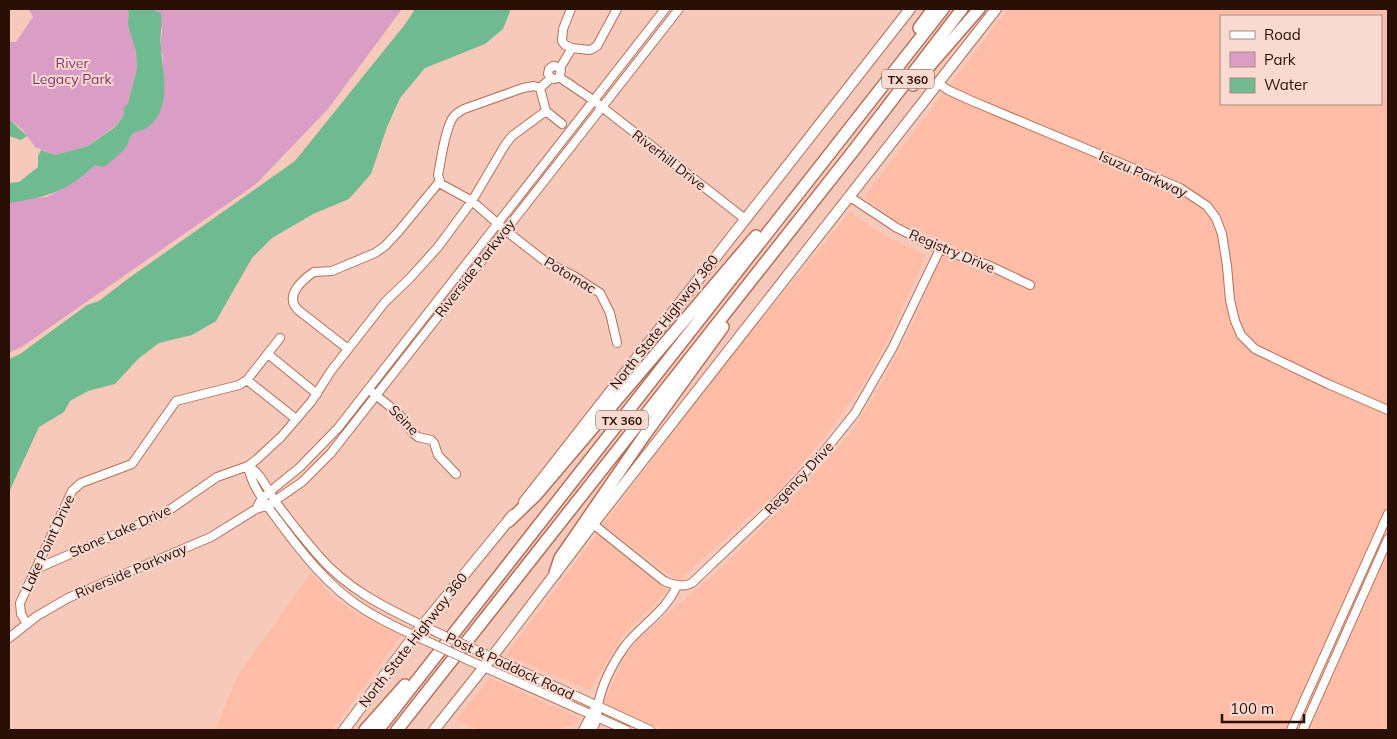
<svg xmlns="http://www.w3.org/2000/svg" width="1397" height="739" font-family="Mulish,sans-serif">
<rect width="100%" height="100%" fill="#f7c9ba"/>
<path fill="#ffbca6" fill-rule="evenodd" d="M1008,9H1388V730H665L604,703L622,662L639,638L726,564L803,486L851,433L882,382L908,334L947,243L898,222L864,197ZM1221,16H1381V104H1221Z
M850,212L889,238L926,255L893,329L865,382L824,438L776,493L678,581L603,525L726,362Z
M598,533L668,591L622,636L590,690L506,655Z
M311,573L334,598L364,618L401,636L332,730H215L238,675Z
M490,678L581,719L572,725L554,730H478L456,720Z"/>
<path fill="#da9dc6" d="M29,9H129L128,25L136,52L137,68L128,103L123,109L124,115L115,126L88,146L55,155L35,147L22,129L9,119V42H16L33,17Z
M152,9H402L328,109L256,184L23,346L9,353V203L31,198L47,197L81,178L95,165L127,146L130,138L135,132L163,78V56L160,47L162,30L156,10Z"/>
<path fill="#6fba91" d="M129,9H152L161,13C163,25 159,36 161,48C163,74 172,109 148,127C143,131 138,130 134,133C129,137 129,142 127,146C121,154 111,161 104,167L95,165C69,191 44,198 9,203V183L19,182L38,167V156L41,150L55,155L88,146L115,127L124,115L123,109L128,103L137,68L136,52L128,25Z
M415,9H511L503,29L485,44L425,68L400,98L387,127L371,174L349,199L313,214L272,238L252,258L216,321L192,335L159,343L138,359L115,384L88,391L70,401L64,412L39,427L9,492V359L20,354L87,305L99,301L129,278L295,161L406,23Z
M9,119L27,136L21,140L9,136Z"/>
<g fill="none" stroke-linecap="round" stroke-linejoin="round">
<defs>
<path id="minor" d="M571,9L563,29L562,41L565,45L572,48L589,50L592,49L597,46L617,9
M560,68L572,48
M559,77L593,100L745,219
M551,78L548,74L549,69L553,66L558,67L561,71L559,77L555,79L551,78L540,88L546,111L562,124
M938,83L948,90L972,101L1180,188L1207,206L1216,218L1222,234L1227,266L1230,300L1235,321L1241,335L1255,349L1328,384L1388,410
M540,88L534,86L523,88L464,109C460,111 457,113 454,116C445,127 441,161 438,175L441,184L472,201L505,230L546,262L574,276L600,293L610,313L617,343
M850,197L897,228L940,249L988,265L1030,285
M348,349L298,310C284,296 302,280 314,272L332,271L375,253L385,246L399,231L440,181
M268,354L317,394
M247,380L296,419
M372,392L398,413L413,433L418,437L431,440L434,443L438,455L456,474
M248,466C251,485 265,503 277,519C302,553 329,588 365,610C386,623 408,633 431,643
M248,466C261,473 267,489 275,501C289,520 303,538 318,555C350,593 395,612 438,633
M256,509L262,498L300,467L338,428L665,9
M593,524L664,581C673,585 683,588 692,583L773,506L823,453L855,413L893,347L940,249
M36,569L165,513L217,477L248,466L256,460L281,437L311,402L331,371L385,302L410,278L438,247L472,201L505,145L512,136L546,111
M27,624L21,614L20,603L72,491L81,483L132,464L176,401L239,385L247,380L280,338
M9,638L37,616L68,598L211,537L256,509L267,506L302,482L331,453L679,9
M476,650L650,730
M468,660L626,730
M583,730L593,711
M592,730C594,726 597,721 597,716C598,712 597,708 598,705C602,684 613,663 625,646C641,625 667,611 677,585
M1291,730L1388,514
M1303,730L1388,539"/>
<path id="major" d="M524,502L910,9
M344,730L414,636L513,515
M434,730L492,657L593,524L996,9"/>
<path id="highway" d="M919,28L933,9
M913,85L979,9
M509,521L536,495L756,236
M555,573L560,558L644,436L723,327
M365,730L405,685
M378,730L943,9
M397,730L854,150L962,9"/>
</defs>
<use href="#minor" stroke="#b46f59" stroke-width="10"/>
<use href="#major" stroke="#b46f59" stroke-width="12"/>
<use href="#highway" stroke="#b46f59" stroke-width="14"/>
<use href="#minor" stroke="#fff" stroke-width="8"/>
<use href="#major" stroke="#fff" stroke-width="10"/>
<use href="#highway" stroke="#fff" stroke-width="11"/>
<defs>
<path id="minor-bridge" d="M438,633L476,650
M431,643L468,660"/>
</defs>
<use href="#minor-bridge" stroke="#b46f59" stroke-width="10" stroke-linecap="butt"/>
<use href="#minor-bridge" stroke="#fff" stroke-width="8"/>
</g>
<g text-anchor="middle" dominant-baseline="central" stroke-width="4" stroke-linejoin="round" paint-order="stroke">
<g fill="#f9dad0" stroke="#684c43" stroke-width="1">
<rect x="882" y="69.5" width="52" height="19" rx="4"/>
<rect x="596" y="410.5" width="52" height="19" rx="4"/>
</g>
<g font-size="12" font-weight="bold" fill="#2a0f07">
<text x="908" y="79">TX 360</text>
<text x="622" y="420">TX 360</text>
</g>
<g font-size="14" fill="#80336c" stroke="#f9dad0">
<text x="72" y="63">River<tspan x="72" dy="16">Legacy Park</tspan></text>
</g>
<g font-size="14" fill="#2a0f07" stroke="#f9dad0">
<text transform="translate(669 160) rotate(38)">Riverhill Drive</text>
<text transform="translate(1143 174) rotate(24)">Isuzu Parkway</text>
<text transform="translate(952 251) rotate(23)">Registry Drive</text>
<text transform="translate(475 268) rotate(-52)">Riverside Parkway</text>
<text transform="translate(570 275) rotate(31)">Potomac</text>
<text transform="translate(664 322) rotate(-52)">North State Highway 360</text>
<text transform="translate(404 420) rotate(46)">Seine</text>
<text transform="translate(799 478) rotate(-47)">Regency Drive</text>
<text transform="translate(120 531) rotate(-24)">Stone Lake Drive</text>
<text transform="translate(48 543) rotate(-65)">Lake Point Drive</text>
<text transform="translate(131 571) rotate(-23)">Riverside Parkway</text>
<text transform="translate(413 640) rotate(-52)">North State Highway 360</text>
<text transform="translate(510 666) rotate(25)">Post &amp; Paddock Road</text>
</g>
</g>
<rect width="1397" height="739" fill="none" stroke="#2a0f07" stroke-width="20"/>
<rect x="1220" y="15" width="162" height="90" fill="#f9dad0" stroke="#a68980"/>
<rect x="1230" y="31" width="25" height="8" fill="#ffffff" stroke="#a68980"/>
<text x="1264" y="40" font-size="15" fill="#2a0f07">Road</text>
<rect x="1230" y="52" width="25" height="15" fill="#da9dc6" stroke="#a68980"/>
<text x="1264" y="65" font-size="15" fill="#2a0f07">Park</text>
<rect x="1230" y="78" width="25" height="15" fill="#6fba91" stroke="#a68980"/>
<text x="1264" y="90" font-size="15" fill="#2a0f07">Water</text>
<path d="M1222 714v8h82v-8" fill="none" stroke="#2a0f07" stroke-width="2.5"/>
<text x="1230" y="714" font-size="15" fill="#2a0f07" stroke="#f9dad0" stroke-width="4" paint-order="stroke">100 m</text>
</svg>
